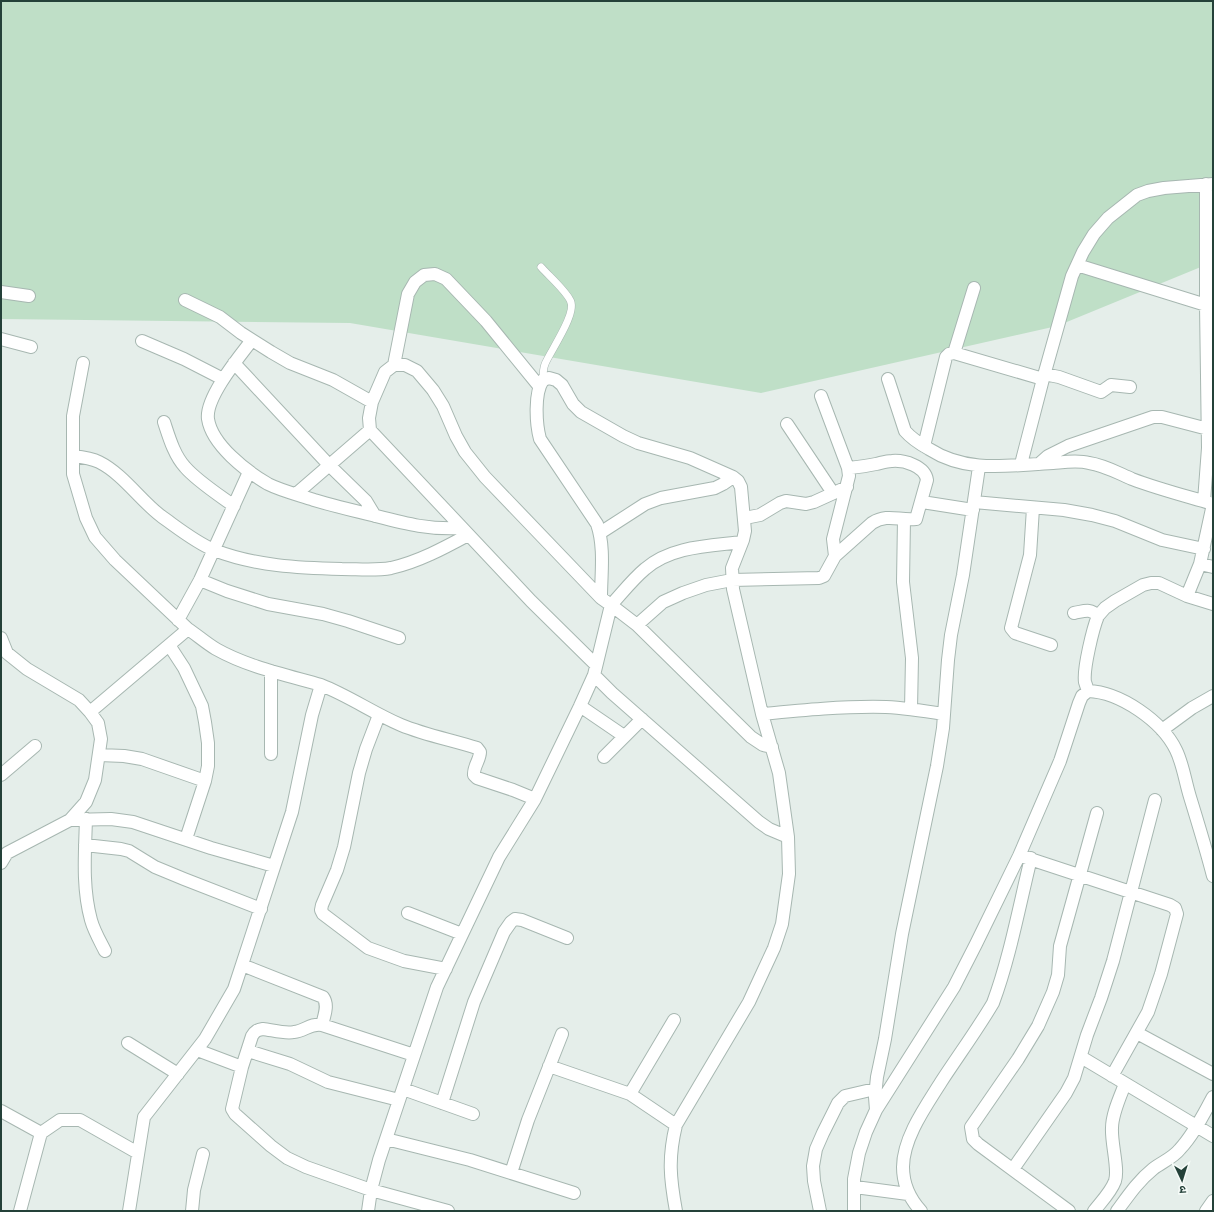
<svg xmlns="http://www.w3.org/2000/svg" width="1214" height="1212" font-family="'Sofia Sans Condensed','Noto Sans Devanagari',sans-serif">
<rect width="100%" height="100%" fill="#e5eeea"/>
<path fill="#bfdfc7" d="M1,1H1213V262L1057,326L761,393L350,323L1,319Z"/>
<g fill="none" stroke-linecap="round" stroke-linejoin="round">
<defs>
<path id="lane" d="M541,267C549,276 565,290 570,300C578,312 551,350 545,364C543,369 543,375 543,380"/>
<path id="street" d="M1077,265L1206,305
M1,292L29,296
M185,300L220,317L241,333L271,352L290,363L333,380L372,402
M1,339L31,347
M252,340C239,357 205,398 208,419C212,445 246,471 268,484C282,491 299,495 314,500C334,506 355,511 376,516C407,524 430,530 462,528
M142,341L184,359L223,379
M954,353L974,288
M83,363L73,416V474L86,518L95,537L115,560L188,629
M234,363L329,465L366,501L375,516
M394,365L408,294L415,282L424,275L435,274L446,279L486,321L539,386
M1044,374L1059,377L1101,392L1111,385L1130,387
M888,379L905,431C912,439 920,444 929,449C968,474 1010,465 1053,463C1065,462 1078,460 1089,463C1104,465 1118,473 1132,479C1158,489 1186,496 1213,504
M821,396L848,468L849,476L833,539L835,556
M164,422C169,437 174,455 185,467C197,481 219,495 234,506
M787,424L833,493
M924,446L946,357L949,354L954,353L1043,379
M73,456C82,457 91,458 99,462C123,474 140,500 161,516C178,528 195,542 214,550C255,566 299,568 342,569C358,569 375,571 391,568C418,562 444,548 468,535
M1021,464L1043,379L1072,276L1083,252L1094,234L1108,218L1137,195L1148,191L1164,188L1213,184
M1039,464L1048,456L1068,446L1153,417H1162L1208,429
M296,494L370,430
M1204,501L1208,448L1206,305V184
M922,502L973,510
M974,502L1064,510L1092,515L1115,521L1162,540L1204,549
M1033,508L1030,555L1011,628L1015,633L1051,645
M745,518L760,515L780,503L786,501L806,504L814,502L847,487
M904,519L903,582L912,658L911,709
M600,533L645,504L661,498L715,488L723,484L733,477
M742,542C710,546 671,546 645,569C633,579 622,593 611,605L637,625L751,737L763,745L772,747
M1200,564L1213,567
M200,580L227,591L268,604L323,614L348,621L399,638
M1187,596L1200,564L1213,504
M1074,613C1085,611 1090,608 1098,616C1093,628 1083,669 1085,682C1086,685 1087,688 1088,691
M1098,616L1105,608L1115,601L1143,585L1151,583H1159L1187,596L1213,604
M178,620L200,580L249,472
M637,625L663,602L683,593L706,585L732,580L819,578L824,576L835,556L872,523C888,513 899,521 916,519L927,480C925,466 904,460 892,461C886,461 881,463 876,464C867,466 858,467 848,468
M1,638L7,653L27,669L79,700L90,712L98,723L101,739L95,780L86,802L70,820L7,853L1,863
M169,645L184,668L202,706L205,722L208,743V766L205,781L186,839
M596,665L531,601L370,430L369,418L372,402L385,372L394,365H405L417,371L433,390L443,406L456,436L465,452L485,477L601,598
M271,671V754
M594,675L612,693L759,822L769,829L788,837
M321,685C349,696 373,713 401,725C425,735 452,740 477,748L480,752C480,760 473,767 474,775L477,778L513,790L535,799
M580,706L624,736
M90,712L188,629C197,635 206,643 216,649C248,667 286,675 321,685L312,715L292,812L234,989L205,1039L144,1117L129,1211
M762,714C803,710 844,706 886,707C905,708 925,711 944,714
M379,715L366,749L359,773L344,847L337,870L322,905L321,910L323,914L368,948L404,961L446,969
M1162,730L1192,708L1213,696
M99,755L124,756L142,759L205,781
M604,757L642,719
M1,775L35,746
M86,819C85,853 82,887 91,920C94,931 100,941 105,951
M70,820L111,819L133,822L211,848L274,866
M85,845L121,849L129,851L155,867L184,879L261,909
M1024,857L1170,905L1175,908L1177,914L1161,974L1148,1012L1112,1076
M408,913L462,934
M242,965L323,997C329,1005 324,1016 322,1025
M1137,1033L1213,1074
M128,1043L178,1074
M197,1050L242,1067
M248,1051L290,1064L328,1082L399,1100
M414,1055L322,1025C310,1023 305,1031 294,1032C285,1034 272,1030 263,1029C257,1030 255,1031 252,1036L242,1067L232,1109L235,1114L271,1146L287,1158L306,1167L371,1190L448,1211
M1081,1057L1213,1136
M549,1066L630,1094L676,1125
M403,1089L473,1114
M630,1094L674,1020
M442,1103L474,1002L504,932L511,922L515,919L522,920L567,938
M876,1110L875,1097L877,1077L885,1039L902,934L937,766L943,728L948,660L951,635L963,575L979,467
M1,1111L41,1133L60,1120H80L138,1153
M386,1139L470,1160L574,1193
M1013,1169L1066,1093L1074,1078L1087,1035L1101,998L1113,961L1155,800
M511,1173L528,1120L562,1034
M855,1187L908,1194
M20,1211L41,1133
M192,1211L194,1190L203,1154
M368,1211L371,1190L379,1160L437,987L499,857L535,799L580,706L594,675L611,605L601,598C601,574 605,547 597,524L540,439C536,424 534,393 543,380L549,378L556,380L562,385L573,404L581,412L623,436L638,443L690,458L733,477L738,481L741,487L745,531L743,540L732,568L733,589L762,714L779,773L788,837L789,874L782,924L774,948L761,976L749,1002L676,1125C668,1158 670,1178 676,1211
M820,1211L814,1181L813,1166L816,1149L823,1133L838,1103L845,1096L875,1089
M854,1211V1179L859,1153L866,1132L876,1110L954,987L976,944L1019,856L1060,761L1079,703L1082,696L1088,691C1120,692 1162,721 1176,750C1183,764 1185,781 1190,797C1198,823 1206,849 1213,876
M921,1211C910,1199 903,1184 903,1167C903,1138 926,1106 941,1082C958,1056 977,1030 993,1003C1010,957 1019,907 1031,858
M1069,1211L978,1144L973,1139L971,1127L1018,1059L1038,1026L1053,992L1058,975L1060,946L1097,813
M1094,1211C1101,1202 1111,1192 1115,1181C1119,1169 1111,1143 1112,1128C1112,1114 1120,1097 1125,1084
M1117,1211C1128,1196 1138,1181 1153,1169C1162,1162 1173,1158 1180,1149C1194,1134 1203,1115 1213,1097
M1206,1211L1213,1201"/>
</defs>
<use href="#lane" stroke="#a7b7b1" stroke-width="8"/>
<use href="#street" stroke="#a7b7b1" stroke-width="14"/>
<use href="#lane" stroke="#fff" stroke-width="7"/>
<use href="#street" stroke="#fff" stroke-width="12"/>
</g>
<rect width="1214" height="1212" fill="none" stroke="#244139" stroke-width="4"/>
<g transform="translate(1182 1180) rotate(176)" stroke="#f6fbf8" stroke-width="3" paint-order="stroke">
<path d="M0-3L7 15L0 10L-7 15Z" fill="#244139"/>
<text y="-6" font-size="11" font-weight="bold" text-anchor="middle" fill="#244139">उ</text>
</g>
</svg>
